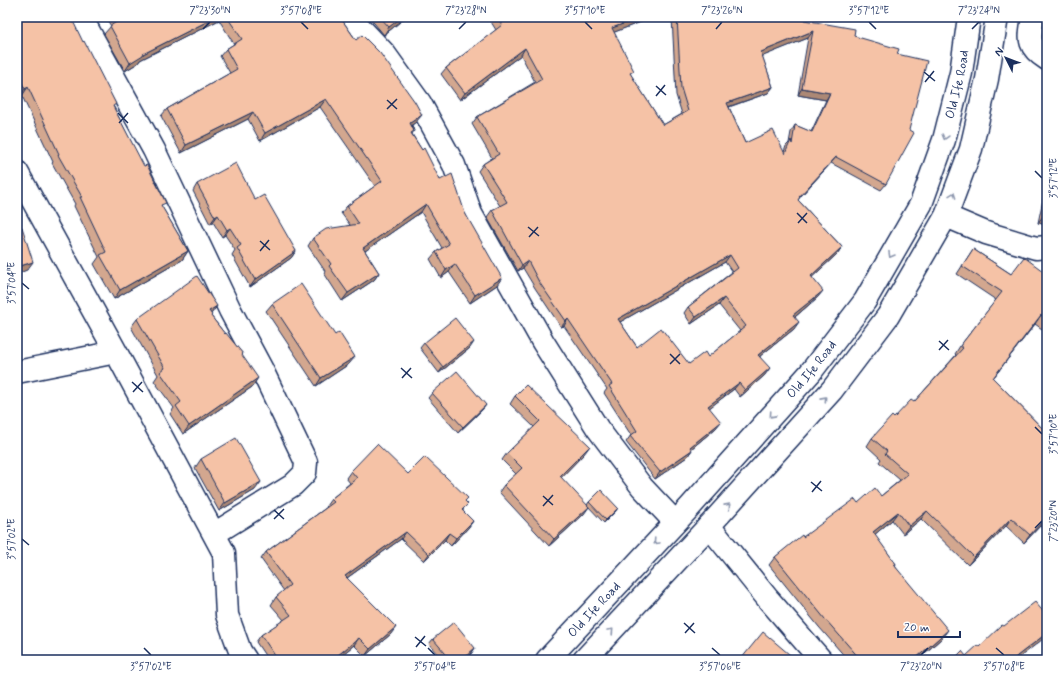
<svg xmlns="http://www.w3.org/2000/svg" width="1064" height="677" font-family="Mynerve,sans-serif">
<rect width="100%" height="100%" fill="#fff"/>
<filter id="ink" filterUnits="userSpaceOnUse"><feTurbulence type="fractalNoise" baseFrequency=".025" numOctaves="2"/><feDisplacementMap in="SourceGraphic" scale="8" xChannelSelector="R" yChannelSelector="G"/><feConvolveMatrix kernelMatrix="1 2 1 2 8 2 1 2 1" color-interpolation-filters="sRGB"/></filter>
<g filter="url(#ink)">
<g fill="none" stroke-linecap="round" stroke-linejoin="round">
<defs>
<path id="minor" d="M81,17L154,150L230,310L262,370L306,462L305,473L293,485L214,534
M350,17L384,53L420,103L454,165L471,214L543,342L598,429L642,487L675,522
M1033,17C1030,38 1026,46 1047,59
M17,172L116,352L224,553L227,615L240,651L246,660
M946,216L986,233L1036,248L1047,247
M17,372L116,352
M709,526L768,599L821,660"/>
<g id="major">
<path id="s1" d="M547,660L689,508L810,373L865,301L921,204L944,140L961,73L969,17"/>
<path d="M584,660L709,526L832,390L888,316L946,216L971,149L987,79L997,17"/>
</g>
</defs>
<use href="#minor" stroke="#1b2f5e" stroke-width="25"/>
<use href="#major" stroke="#1b2f5e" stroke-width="25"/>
<use href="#minor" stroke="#fff" stroke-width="22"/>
<use href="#major" stroke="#fff" stroke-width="22"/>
</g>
<path fill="#d3a78f" stroke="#1b2f5e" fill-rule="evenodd" d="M17,17L114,107L162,207L188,251L182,260L114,299L94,264L99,257L74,206L75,204L52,163L53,162L22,96L19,97L17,93Z
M105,17H340L356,40L416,122L412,125L414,131L412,134L440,180L465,213L497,285L470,303L449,272L441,278L430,259L436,252L442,248L421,212L365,251L379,273L374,280L342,301L324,273L325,271L308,246L313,238L350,225L341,213L347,206L375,186L320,107L260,141L248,119L181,153L161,116L167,109L230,73L220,56L226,49L234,44L219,20L140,60L138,63L125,71L104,34L111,26Z
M369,17H406L384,35Z
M488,17H648L646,20L614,32L631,75L663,125L682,114L676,95L672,17H804V20L854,36L897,54L886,184L881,190L831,163L800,197L798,200L842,247L837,254L812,277L818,297L795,317L794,329L760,356L765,375L740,397L734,389L709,408L716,428L691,449L692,450L687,457L655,479L626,442L631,435L604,393L607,389L564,326L561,327L535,288L523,268L518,271L487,217L492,210L500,206L478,171L483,164L492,158L472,124L477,117L535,82L521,55L460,100L441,74L446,68L496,30ZM808,38L798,95L826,100L811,132L795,125L791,132L789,143L786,146L784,152L745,143L729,107L768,93L773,87L762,56ZM725,262L732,272L688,307L684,313L691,324L719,305L740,331L708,357L689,364L637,347L620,322Z
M1047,183V225L1038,223L1046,185Z
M197,184L255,200L296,251L291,258L250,287L232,255L235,250L225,235L222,237L213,222L210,224L193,191Z
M973,249L1011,274H1047V322L1042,329L1035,324L993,378L1047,433V533L1040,526L1024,543L1006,526L968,565L921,519L903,534L892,520L874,535L896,564L895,566L942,638L917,660H848L819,627L769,565L775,557L803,537L858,503L881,496L900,480L879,462L881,459L867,446L872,438L894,418L914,402L956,355L955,354L960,346L996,300L957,274Z
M272,304L349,364L316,386L266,311Z
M217,306L211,314V316L225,334L243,354L242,355L252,387L183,434L170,414L174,408L154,381L158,375L131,327L137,319Z
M424,343L470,348L439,373L420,348Z
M432,393L486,405L482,410L458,433L428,398Z
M515,396L584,454L561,477L584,514L549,546L499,492L504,485L516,474L502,460L507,453L534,427L510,404Z
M201,459L255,490L219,511L195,468Z
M351,471L408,474L465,501L463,511L473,521L468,528L451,546L445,540L424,561L401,539L347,578L391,634L365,656L354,645L336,660H268L256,642L261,635L284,620L271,605L276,597L284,591L261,559L266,552L327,507L326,506L331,499L350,483L346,478Z
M589,502L616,511L604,523L587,505Z
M433,639L475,648L471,654L464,660H442L429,644Z"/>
<path fill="#ac8874" stroke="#1b2f5e" d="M216,17H221L219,20L140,60L138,63L125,71L130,63L143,54Z
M402,17H406L384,35L389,27Z
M641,17H648L646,20L607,35L612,28Z
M813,31L808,38L756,59L761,52Z
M525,48L521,55L460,100L465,93Z
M28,87L22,96L19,97L25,89Z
M773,87L768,93L722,109L727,103Z
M802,88L830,93L826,100L798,95Z
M326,99L320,107L260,141L265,133Z
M253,112L248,119L181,153L186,145Z
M422,115L416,122L405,130L410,123Z
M836,157L831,163L800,197L795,204L799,197Z
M426,204L421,212L358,256L363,248Z
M218,215L213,222L210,224L215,217Z
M1043,216L1047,217V225L1038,223Z
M230,228L225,235L222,237L227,230Z
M842,247L837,254L806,283L811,276Z
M188,251L182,260L114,299L120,290Z
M296,251L291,258L250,287L255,280Z
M730,255L725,262L613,326L618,319Z
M528,261L523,268L518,271L522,265Z
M33,262L27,270L17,274V267Z
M455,264L449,272L441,278L446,270Z
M379,273L374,280L342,301L348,293Z
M502,278L497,285L470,303L475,295Z
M823,291L818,297L789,322L793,315Z
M724,298L719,305L691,324L696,317Z
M217,306L211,314L209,311Z
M1041,315L1035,324L987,386L993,378Z
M568,319L564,326L561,327L566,321Z
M799,322L794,329L754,361L758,355Z
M474,342L470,348L439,373L443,367Z
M355,357L349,364L316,386L321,378Z
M770,368L765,375L740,397L745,390Z
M258,378L252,387L183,434L189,426Z
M739,383L734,389L703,413L708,406Z
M486,405L482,410L458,433L463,427Z
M721,422L716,428L685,454L690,447Z
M590,446L584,454L555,484L560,476Z
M692,450L687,457L655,479L660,472Z
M261,482L255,490L219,511L225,503Z
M589,507L584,514L549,546L554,539Z
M618,508L616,511L604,523L606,520Z
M927,511L921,519L903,534L909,526Z
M898,512L892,520L867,541L873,532Z
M1046,517L1040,526L1024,543L1030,535Z
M1011,518L1006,526L968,565L974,557Z
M473,521L468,528L451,546L456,538Z
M406,532L401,539L340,583L345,576Z
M449,533L445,540L424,561L429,554Z
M396,627L391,634L365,656L370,649Z
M948,630L942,638L917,660H914Z
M1047,633V636L1016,660H1013L1017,656Z
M359,638L354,645L336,660H332Z
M475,648L471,654L464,660H461Z"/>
<path fill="#f5c2a6" stroke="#1b2f5e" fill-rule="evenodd" d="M17,17H71L83,42L84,41L116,104L113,106L144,166L147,165L166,203L161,205L188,251L120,290L100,255L106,252L80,197H82L58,155L59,154L28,87L25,89L17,73Z
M115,17H216L143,54V55L130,63L110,26L118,21Z
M227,17H340L356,40L362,35L380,53L415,102L422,115L410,123L414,131L411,133L422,150L424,148L440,180L452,174L465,213L502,278L475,295L455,264L446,270L436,252L449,244L426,204L363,248L379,273L348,293L329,266L331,264L313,238L326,229L359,224L347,206L382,181L326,99L265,133L253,112L186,145L167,109L237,69L226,49L242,39Z
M380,17H402L389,27Z
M497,17H641L612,28L634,71L630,73L663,125L688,111L681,88L677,17H804V20L855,29L854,36L899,49L897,54L927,61L909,130L914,133L886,184L836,157L799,197H800L798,200L842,247L811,276L823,291L793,315L799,322L758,355L770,368L745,390L739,383L708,406L721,422L690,447L692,450L660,472L630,436L637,431L609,386L612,384L568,319L566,321L539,282L528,261L522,265L492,210L507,202L483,164L499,154L477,117L542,79L525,48L465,93L446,68L502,25ZM813,31L802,88L830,93L812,132L795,125L792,144L791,140L785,154L773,130L745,143L727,103L773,87L761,52ZM730,255L738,268L688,307L696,317L724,298L746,326L708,357L705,352L689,364L661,328L637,347L618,319Z
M236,163L255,200L264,195L296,251L255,280L237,248L241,245L230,228L227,230L218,215L215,217L197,184Z
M1047,196V217L1043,216Z
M22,227L33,262L17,267V228Z
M973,249L1011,274L1024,257L1047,274V320L1041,315L993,378L1047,433V519L1046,517L1030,535L1011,518L974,557L927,511L909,526L898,512L873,532L896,564L894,565L948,630L914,660H861L825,619L775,557L802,535L803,537L855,499L858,503L875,488L881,496L908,474L885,454L887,451L872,438L892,416L894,418L911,400L914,402L963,348L960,346L1002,292L962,266Z
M197,276L217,306L209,311L212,315L211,316L225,334L226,333L243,354L242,355L258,378L189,426L176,406L181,402L160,372L165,368L137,319Z
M301,284L335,335L339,332L355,357L321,378L272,304Z
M455,318L474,342L443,367L424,343Z
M457,371L486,405L463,427L432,393Z
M526,385L590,446L560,476L589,507L554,539L504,485L522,468L507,453L540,421L515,396Z
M236,438L261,482L225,503L201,459Z
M377,444L408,474L425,457L468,498L465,501L468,504L462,510L473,521L456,538L449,533L429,554L406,532L345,576L396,627L370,649L359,638L332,660H278L261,635L291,615L276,597L290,585L266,552L334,502L331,499L357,478L351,471Z
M601,490L618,508L606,520L589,502Z
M1035,602L1047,616V633L1017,656L1013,660H953L962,651L966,656L978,645L979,647L1002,625L1004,626Z
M454,622L475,648L461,660H451L433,639Z
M763,632L796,660H743L741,659Z"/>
<defs><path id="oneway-chevron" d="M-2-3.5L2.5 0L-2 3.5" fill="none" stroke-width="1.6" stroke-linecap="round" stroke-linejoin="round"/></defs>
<g stroke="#8d97ae">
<use href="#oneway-chevron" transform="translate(945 137) rotate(106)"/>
<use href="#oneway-chevron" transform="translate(953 195) rotate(-70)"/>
<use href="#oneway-chevron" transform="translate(891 255) rotate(120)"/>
<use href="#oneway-chevron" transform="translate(824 399) rotate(-48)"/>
<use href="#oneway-chevron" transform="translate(772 415) rotate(132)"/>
<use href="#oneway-chevron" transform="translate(728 506) rotate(-48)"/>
<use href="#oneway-chevron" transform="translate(656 542) rotate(133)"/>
<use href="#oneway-chevron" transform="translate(611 631) rotate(-47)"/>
</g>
</g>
<path fill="none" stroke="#1b2f5e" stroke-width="1.5" d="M301,22L308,29M585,22L592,29M869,22L876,29M203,29L210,22M459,29L466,22M716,29L722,22M972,29L979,22M924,72L935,81M925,82L934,71M656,86L666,95M656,96L665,85M387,100L397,109M387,109L397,99M118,113L128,123M119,123L128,113M1035,171L1042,178M797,213L807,223M798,223L807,213M528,227L539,236M529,237L538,227M260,241L270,250M260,251L269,240M22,283L29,289M939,341L949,350M939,350L948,340M670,354L680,364M670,364L680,354M401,368L412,378M402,378L411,368M132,382L143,392M133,392L142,382M1035,427L1042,434M811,482L822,491M812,492L821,481M543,496L553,505M543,506L553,495M274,510L284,519M274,519L284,509M1035,528L1042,521M22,539L29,545M684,623L695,633M685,633L694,623M415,637L426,646M416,647L425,636M144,648L151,655M428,648L435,655M712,648L720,655M996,648L1004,655M921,655L928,648"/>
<g text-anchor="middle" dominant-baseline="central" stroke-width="4" stroke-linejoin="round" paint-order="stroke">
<g font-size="13" fill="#1b2f5e" stroke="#fff">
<text stroke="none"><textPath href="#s1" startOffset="717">Old Ife Road</textPath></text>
<text stroke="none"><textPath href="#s1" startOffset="393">Old Ife Road</textPath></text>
<text stroke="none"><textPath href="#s1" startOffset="69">Old Ife Road</textPath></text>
</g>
</g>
<rect width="1064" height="677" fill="none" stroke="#fff" stroke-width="44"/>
<g transform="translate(1006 58) rotate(312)" stroke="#ffffff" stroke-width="3" paint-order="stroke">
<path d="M0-3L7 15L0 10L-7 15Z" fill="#1b2f5e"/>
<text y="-6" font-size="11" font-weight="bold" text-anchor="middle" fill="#1b2f5e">N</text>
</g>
<path d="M898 631v6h62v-6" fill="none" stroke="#1b2f5e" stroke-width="2"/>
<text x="904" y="631" font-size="12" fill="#1b2f5e" stroke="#ffffff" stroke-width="3" paint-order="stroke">20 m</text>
<rect x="22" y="22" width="1020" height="633" fill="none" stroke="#1b2f5e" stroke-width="1.5"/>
<g font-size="10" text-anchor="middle" fill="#1b2f5e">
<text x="210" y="14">7°23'30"N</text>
<text x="301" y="14">3°57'08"E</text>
<text x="466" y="14">7°23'28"N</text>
<text x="585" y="14">3°57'10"E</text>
<text x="722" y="14">7°23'26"N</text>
<text x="869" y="14">3°57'12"E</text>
<text x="979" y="14">7°23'24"N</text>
<text transform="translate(1053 178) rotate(-90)" y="4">3°57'12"E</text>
<text transform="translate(11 283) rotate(-90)" y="4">3°57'04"E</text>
<text transform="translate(1053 434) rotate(-90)" y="4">3°57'10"E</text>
<text transform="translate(1053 521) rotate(-90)" y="4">7°23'20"N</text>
<text transform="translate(11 539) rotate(-90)" y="4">3°57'02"E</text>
<text x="151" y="670">3°57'02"E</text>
<text x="435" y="670">3°57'04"E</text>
<text x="720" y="670">3°57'06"E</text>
<text x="921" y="670">7°23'20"N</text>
<text x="1004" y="670">3°57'08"E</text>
</g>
</svg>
